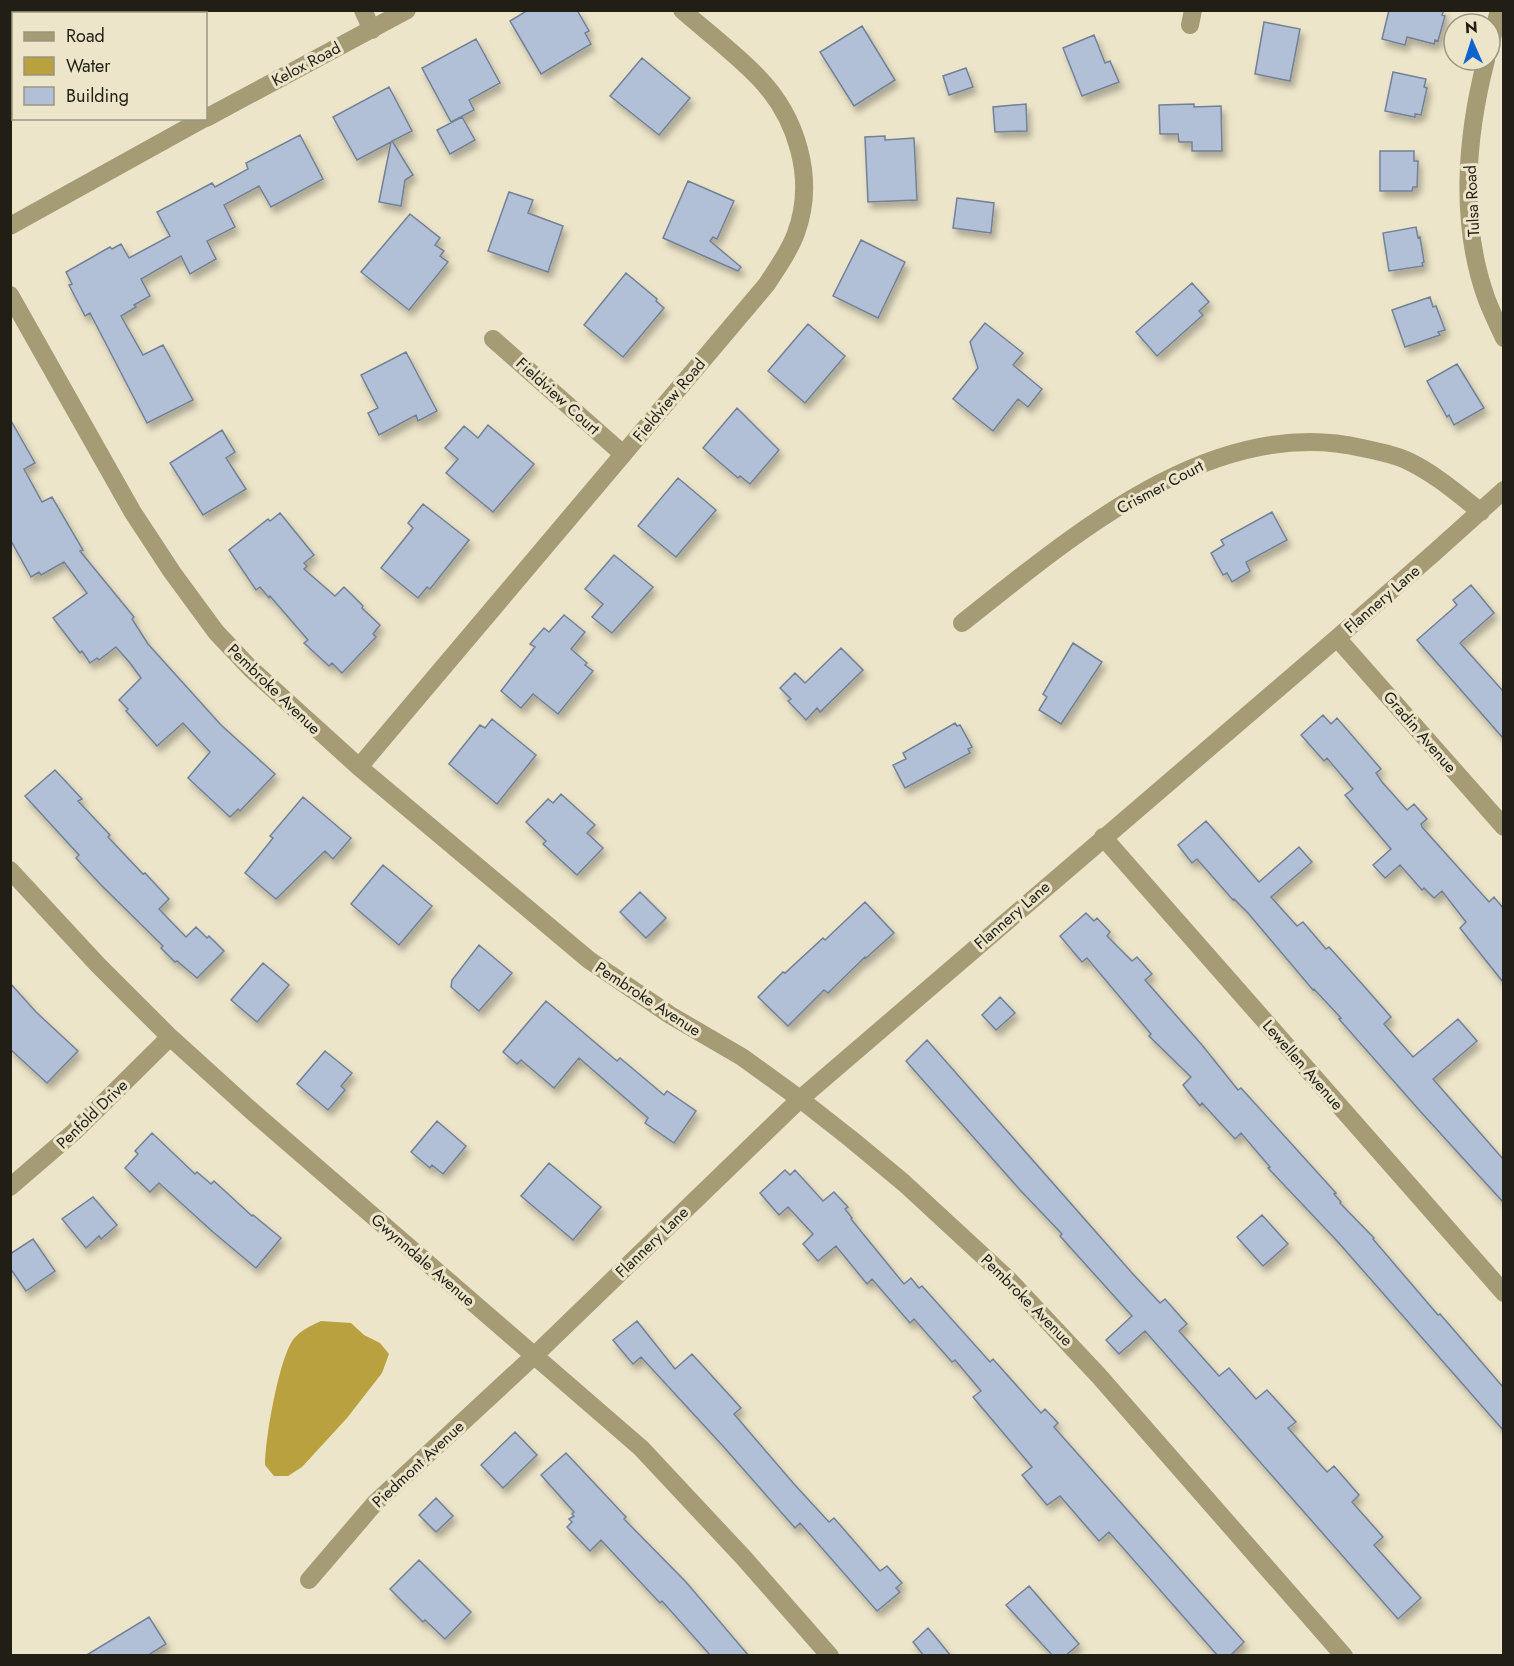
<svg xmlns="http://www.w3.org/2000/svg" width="1514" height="1666" font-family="Jost,sans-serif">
<defs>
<filter id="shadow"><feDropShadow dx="3.5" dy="6" stdDeviation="3" flood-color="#0004"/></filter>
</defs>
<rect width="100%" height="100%" fill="#ece5ca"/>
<path fill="#baa13f" d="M321,1321L351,1323L364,1335L380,1343L389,1354L382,1373L347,1418L302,1467L288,1476H274L265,1465C265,1439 278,1366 291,1343C297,1332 310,1326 321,1321Z"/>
<path fill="#b1c0d6" stroke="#738196" stroke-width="1.5" filter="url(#shadow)" d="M528,10H577L589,31L585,33L591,44L541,74L510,21Z
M1389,10H1444L1442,15L1445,16L1438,41L1435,40L1434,44L1407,37L1405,45L1382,39Z
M1264,22L1300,29L1290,81L1255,74Z
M862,26L895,80L854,106L820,52Z
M1094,35L1105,63L1110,61L1119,82L1082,96L1063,48Z
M476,39L500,83L469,100L474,110L451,122L422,68Z
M642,58L690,98L659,135L610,96Z
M966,68L973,87L949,95L943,76Z
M1393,72L1426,79L1424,87L1427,88L1421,115L1415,114V117L1385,111Z
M389,87L412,131L392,141L413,175L405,180L401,206L379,202L391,142L357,160L333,117Z
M1026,104L1027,131L995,132L993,107Z
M1194,104V107L1221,106L1222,151H1192V142H1179L1178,134H1160L1159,105Z
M462,117L475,140L450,154L437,130Z
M300,135L323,179L271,207L259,186L224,205L235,227L207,241L216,259L190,274L181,256L141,279L150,296L134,305L136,307L121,316L143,355L163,345L193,400L147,423L90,313L85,316L69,285L72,284L66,272L110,247L112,249L121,244L129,258L170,236L157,212L212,183L215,187L248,169L246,163Z
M885,136V140L914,138L917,200L868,202L865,137Z
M1380,151H1414V161H1418L1417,187H1413L1412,191H1380Z
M688,181L734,201L717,239L713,237L710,241L741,267L738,271L663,238Z
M509,192L533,200L528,213L563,226L548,272L488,251Z
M957,198L994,203L991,233L953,228Z
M410,214L440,238L435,245L444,251L440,256L448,262L409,310L361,272Z
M1416,227L1418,238L1420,237L1424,262L1422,263L1423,266L1389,271L1383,233Z
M861,240L905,262L878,318L833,296Z
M626,273L657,299L656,301L664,308L623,357L584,325Z
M1192,283L1209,302L1199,311L1203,315L1157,356L1136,332Z
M1430,297L1433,307L1436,306L1445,330L1438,332L1440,335L1405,347L1392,310Z
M985,323L1023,353L1013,365L1042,389L1028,407L1018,399L993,431L953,399L978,368L970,342Z
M808,324L845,356L805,403L768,371Z
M406,352L437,411L418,421L416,415L379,435L368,413L378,408L361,375Z
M1457,364L1484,408L1454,425L1449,415L1447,417L1427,381Z
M737,408L779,450L750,484L740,476L738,478L703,448Z
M10,419L35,463L24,469L42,502L52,497L83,550L80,551L134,617L132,619L148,644L221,725L275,774L240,811L238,809L230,817L188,778L210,752L183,723L157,746L126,711L128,709L119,700L141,678L130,663L116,647L99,660L97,658L90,663L82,651L80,653L53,618L87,593L64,562L41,575L39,572L31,577L10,539Z
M488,425L534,464L493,512L446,473L458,459L445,448L464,426L478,438Z
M222,430L235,452L226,458L246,489L203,515L170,463Z
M678,478L716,510L676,557L638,526Z
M423,504L469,540L430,589L427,587L418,598L381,568L413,528L408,523Z
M1272,512L1287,540L1246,562L1250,571L1232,582L1227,573L1223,575L1211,553L1224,545L1221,540Z
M280,513L314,555L304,563L307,566L304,569L335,596L344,587L363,606L362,608L380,625L373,634L376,637L342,673L332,663L329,666L304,643L308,640L270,596L269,598L260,587L256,590L229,550L268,519L270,521Z
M614,555L653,587L612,633L592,617L603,604L585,589Z
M1471,585L1494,613L1460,643L1503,691V738L1417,640L1457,605L1453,600Z
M564,615L585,632L571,649L587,663L585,665L593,671L558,714L533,694L521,708L501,691L535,647L530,644L544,628L549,632Z
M1073,643L1102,662L1061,724L1039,710L1047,697L1043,694Z
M841,648L863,670L820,712L817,708L806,720L788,701L791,699L780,688L795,673L805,683Z
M1323,715L1331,724L1337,718L1381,769L1376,773L1382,782L1407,810L1414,804L1427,819L1421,824L1422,827L1489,902L1494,897L1503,908V982L1460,928L1466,922L1442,891L1434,898L1424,888L1422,890L1400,865L1385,878L1373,865L1391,849L1345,795L1353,789L1327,758L1324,761L1301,735Z
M492,719L536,755L497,804L449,764L480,725L485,728Z
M955,723L957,726L960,725L972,747L968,749L970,753L905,788L893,765L906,759L903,753Z
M55,770L82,799L78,801L110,835L108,837L143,874L145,873L169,899L159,909L186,937L196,927L207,938L209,936L224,951L197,978L177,961L175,962L161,948L163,946L101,885L76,858L79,855L25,796Z
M561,794L595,825L587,833L603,848L577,875L543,844L546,841L526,822L548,799L553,803Z
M303,797L351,838L333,859L325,851L276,899L245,873L273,838L270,836Z
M1206,821L1259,882L1299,847L1312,862L1271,897L1297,926L1303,922L1326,949L1329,947L1363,985L1391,1017L1384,1024L1413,1057L1458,1019L1477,1041L1433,1079L1503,1159V1202L1420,1111L1339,1019L1341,1018L1314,989L1313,990L1248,913L1234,899L1233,900L1197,859L1192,863L1178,845Z
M383,865L432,906L399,945L351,904Z
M640,892L666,918L646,938L620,912Z
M865,902L894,933L866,958L865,957L828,993L824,990L788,1026L758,997L783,972L785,973L823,938L825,940Z
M1086,913L1094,921L1097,918L1110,932L1107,936L1132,961L1137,957L1152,974L1145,980L1202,1045L1238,1090L1241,1088L1336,1193L1334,1194L1341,1202L1340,1203L1374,1238L1373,1239L1438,1315L1440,1314L1503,1387V1430L1338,1242L1268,1168L1270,1167L1241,1133L1235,1139L1202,1103L1200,1106L1183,1085L1191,1077L1149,1036L1151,1034L1087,958L1082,962L1060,936Z
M479,945L512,973L479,1011L451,987L452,980Z
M263,963L289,985L257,1022L231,1000Z
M10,983L36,1012L78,1051L47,1083L10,1049Z
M1000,997L1015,1013L996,1030L982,1015Z
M546,1001L617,1061L620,1058L664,1095L667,1091L696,1111L674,1143L645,1123L648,1118L579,1058L554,1088L521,1060L517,1064L503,1052Z
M927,1040L1132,1273L1160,1303L1165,1299L1187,1324L1179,1331L1219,1376L1229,1368L1256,1399L1267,1390L1296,1422L1288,1428L1327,1472L1334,1466L1359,1495L1352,1502L1383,1537L1374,1545L1421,1598L1398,1619L1145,1331L1119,1354L1106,1340L1132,1316L1060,1236L1062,1234L1021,1191L906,1061Z
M325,1051L352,1073L341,1086L345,1090L328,1110L297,1084Z
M437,1121L466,1146L443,1174L432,1165L430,1168L411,1152Z
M152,1133L195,1174L197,1172L211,1184L214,1181L252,1216L253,1215L281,1238L256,1268L213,1232L159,1183L150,1192L125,1168L138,1154L135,1151Z
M549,1163L601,1207L573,1240L521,1196Z
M785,1170L790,1175L795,1170L823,1201L834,1192L848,1207L845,1209L852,1218L851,1219L904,1284L911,1278L919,1288L922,1286L990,1362L993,1359L1041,1413L1045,1409L1058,1423L1054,1427L1244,1642L1230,1656H1218L1109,1532L1099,1541L1060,1496L1047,1505L1022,1475L1032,1467L973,1397L981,1391L955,1360L952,1362L914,1319L910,1323L872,1279L867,1284L836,1246L818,1261L803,1244L813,1234L788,1207L779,1215L760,1193Z
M93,1197L117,1225L101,1239L99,1236L86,1248L62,1219Z
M1262,1215L1288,1244L1263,1266L1237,1237Z
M33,1239L55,1271L26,1291L10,1268V1254Z
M637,1321L675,1369L692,1354L741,1408L734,1414L794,1484L829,1522L834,1518L880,1571L887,1566L902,1583L896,1588L900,1592L877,1611L800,1523L795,1528L722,1445L641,1357L633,1364L627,1357L613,1340Z
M515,1432L537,1455L503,1488L481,1465Z
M566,1453L626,1517L624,1519L686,1582L749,1656H711L662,1601L660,1603L601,1540L590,1551L567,1527L572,1522L569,1519L574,1516L572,1514L574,1512L541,1475Z
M436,1498L453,1516L436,1532L419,1515Z
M419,1560L471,1612L445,1639L425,1620L423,1622L390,1589Z
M1029,1586L1079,1644L1065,1656H1053L1006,1605Z
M149,1617L166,1644L147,1656H85Z
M928,1628L951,1656H924L913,1642Z"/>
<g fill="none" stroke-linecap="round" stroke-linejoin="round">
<path stroke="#a59b75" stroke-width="18" d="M363,10L372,30
M1190,25L1193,10
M1490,46L1499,10
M1486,60C1466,137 1459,224 1487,300C1492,313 1498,325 1504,338
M206,118L407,10
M10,226L205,118
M10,295L132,511L172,572L216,632L252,670L359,767L589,960L670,1015L742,1057L800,1099L851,1139L904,1183L1008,1279L1099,1376L1344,1656
M493,339L623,454
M962,623C1071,537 1213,413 1362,448C1376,451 1393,454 1406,460C1434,473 1457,493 1481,512
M1337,638L1504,827
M359,767L767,284C777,268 790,251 796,233C816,179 797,117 758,77C735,53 707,32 682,10
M1103,837L1504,1293
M10,870L98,965L170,1037L254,1113L641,1448L743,1557L830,1656
M10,1187L74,1132L170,1037
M309,1580L375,1503L535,1355L800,1099L1337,638L1435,552L1504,490"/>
</g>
<g text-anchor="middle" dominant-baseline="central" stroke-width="6" stroke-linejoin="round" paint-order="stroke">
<g font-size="16" fill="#211f15" stroke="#ece5ca">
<text transform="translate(306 64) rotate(-28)">Kelox Road</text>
<text transform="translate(1472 201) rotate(-93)">Tulsa Road</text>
<text transform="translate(558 396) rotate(42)">Fieldview Court</text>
<text transform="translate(669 400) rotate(-50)">Fieldview Road</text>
<text transform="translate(1160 487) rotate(-28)">Crismer Court</text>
<text transform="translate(1382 599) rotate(-41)">Flannery Lane</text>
<text transform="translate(274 689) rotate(44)">Pembroke Avenue</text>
<text transform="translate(1420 732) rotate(49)">Gradin Avenue</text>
<text transform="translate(1012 915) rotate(-41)">Flannery Lane</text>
<text transform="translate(648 999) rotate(33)">Pembroke Avenue</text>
<text transform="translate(1303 1065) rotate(49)">Lewellen Avenue</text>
<text transform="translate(92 1114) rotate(-44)">Penfold Drive</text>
<text transform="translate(652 1242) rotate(-44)">Flannery Lane</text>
<text transform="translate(423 1260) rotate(41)">Gwynndale Avenue</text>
<text transform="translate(1027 1300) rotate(45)">Pembroke Avenue</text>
<text transform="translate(418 1464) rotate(-43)">Piedmont Avenue</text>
</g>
</g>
<rect width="1514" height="1666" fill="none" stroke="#211f15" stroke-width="24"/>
<rect x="12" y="12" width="195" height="108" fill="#ece5ca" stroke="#9b9682" stroke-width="1.5"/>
<rect x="24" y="32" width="30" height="9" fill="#a59b75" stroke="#9b9682" stroke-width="1.5"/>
<text x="66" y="42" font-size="18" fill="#211f15">Road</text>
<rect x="24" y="57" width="30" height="18" fill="#baa13f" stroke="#9b9682" stroke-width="1.5"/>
<text x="66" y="72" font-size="18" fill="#211f15">Water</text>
<rect x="24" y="87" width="30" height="18" fill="#b1c0d6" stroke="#9b9682" stroke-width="1.5"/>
<text x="66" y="102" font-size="18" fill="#211f15">Building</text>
<g transform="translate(1472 42) rotate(357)"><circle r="28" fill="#ece5ca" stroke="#9b9682" stroke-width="1.5"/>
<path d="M0-4.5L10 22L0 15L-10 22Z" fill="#0f63cd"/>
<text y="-9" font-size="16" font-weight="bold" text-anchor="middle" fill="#211f15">N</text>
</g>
</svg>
